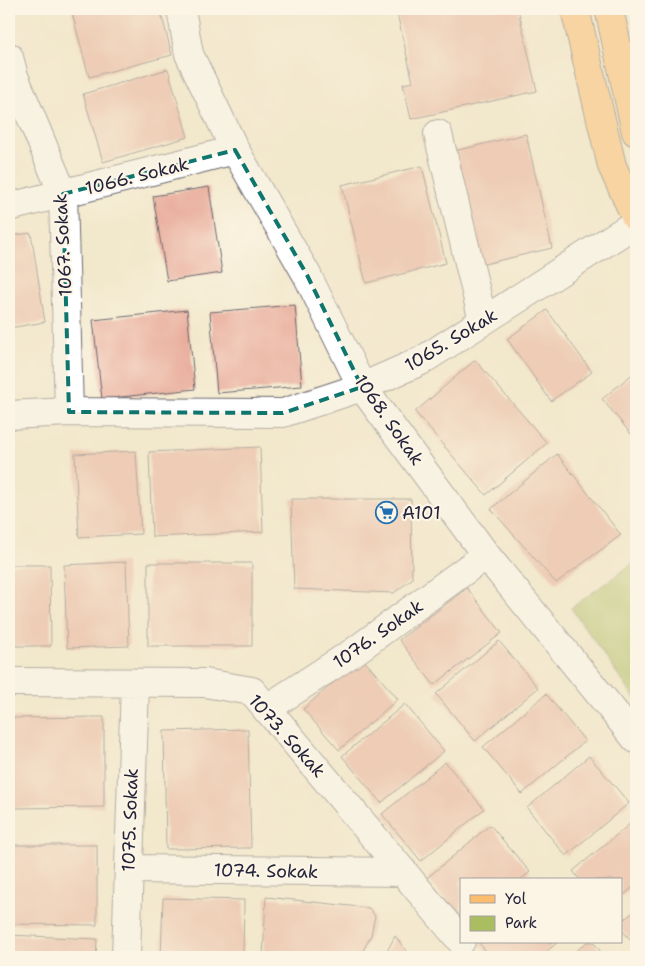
<svg xmlns="http://www.w3.org/2000/svg" width="645" height="966" font-family="'Shantell Sans',sans-serif">
<rect width="100%" height="100%" fill="#fcf5e5"/>
<filter id="ink" filterUnits="userSpaceOnUse"><feTurbulence type="fractalNoise" baseFrequency=".02" numOctaves="2"/><feDisplacementMap in="SourceGraphic" scale="10" xChannelSelector="R" yChannelSelector="G"/><feConvolveMatrix kernelMatrix="1 2 1 2 8 2 1 2 1" color-interpolation-filters="sRGB"/></filter>
<filter id="wash" filterUnits="userSpaceOnUse"><feTurbulence type="fractalNoise" baseFrequency=".0096" numOctaves="4" result="noise"/><feDisplacementMap in="SourceGraphic" scale="20" xChannelSelector="R" yChannelSelector="G"/><feGaussianBlur stdDeviation="1.12" result="paint"/><feColorMatrix in="noise" values="0 0 0 0 0 0 0 0 0 0 0 0 0 0 0 0 0 1.4 0 .05"/><feComposite in="paint" operator="in"/></filter>
<g filter="url(#wash)">
<rect width="100%" height="100%" fill="#f2e8cc"/>
<path fill="#aabd61" stroke="#66704e" d="M636,561V700L571,608Z"/>
<g id="blocks">
<path fill="#e8aa9a" d="M71,9H160L172,55L89,77Z
M396,9H518L537,91L411,119L403,84L413,82Z
M168,69L188,137L103,162L83,94Z
M526,134L552,248L480,265L454,151Z
M422,166L446,263L366,283L342,185Z
M209,187L222,273L167,281L153,196Z
M31,233L45,322L9,328V236Z
M295,305L302,386L217,393L210,312Z
M187,310L195,389L102,399L93,320Z
M547,310L592,372L551,401L507,339Z
M475,360L547,443L486,495L415,412Z
M636,371V440L602,399Z
M260,447L263,532L152,537L149,452Z
M136,451L141,534L79,537L75,454Z
M557,454L621,535L556,583L491,509Z
M291,499H411L412,579L394,593L294,589Z
M126,562L129,646L67,648L64,565Z
M148,563H252V646H148Z
M9,565H50L51,646H9Z
M467,588L502,633L434,685L399,640Z
M499,641L538,688L475,741L436,694Z
M362,658L398,699L339,750L303,709Z
M546,694L585,741L522,794L483,747Z
M405,704L444,751L381,803L342,756Z
M104,717V807L11,808L10,718Z
M248,729L251,848L166,849L164,731Z
M589,756L629,803L566,856L527,808Z
M445,762L484,809L421,861L382,814Z
M636,819V885L621,897V880H580L573,871Z
M490,825L530,872L520,880H461V918L427,878Z
M12,845H97V925L11,924Z
M266,897L369,908L375,916L371,935L360,957H263Z
M163,898L244,900L243,957H161Z
M636,910V947L621,929V922Z
M9,935L97,939L96,957H9Z
M395,936L411,957H384Z
M478,942H558L540,957H491Z
M587,942H593L605,957H569Z"/>
</g>
</g>
<g filter="url(#ink)">
<use href="#blocks" fill-opacity="0" stroke="#6b676e" stroke-width="1"/>
<g fill="none" stroke-linecap="round" stroke-linejoin="round">
<defs>
<path id="minor" d="M181,9L189,54L235,150L307,275L362,387L486,555L636,739
M9,57L14,76L63,194L69,412
M438,134L483,321
M9,207L235,150
M9,415L69,412L283,413L362,387L421,361L636,223
M9,682L205,683L252,691L461,941
M266,709L355,651L486,555
M129,869L404,872
M126,957L135,683"/>
<path id="major" d="M575,9L612,166L636,218
M609,9L636,132"/>
</defs>
<use href="#minor" stroke="#6b676e" stroke-width="30"/>
<use href="#major" stroke="#6b676e" stroke-width="30"/>
<use href="#minor" stroke="#fff" stroke-width="28"/>
<use href="#major" stroke="#fcbd6f" stroke-width="28"/>
</g>
</g>
<path d="M0 0H645V966H0ZM235,150L307,275L362,387L283,413L69,412L63,194Z" fill="#f2e8cc" fill-opacity=".55" fill-rule="evenodd"/>
<path fill="none" stroke="#0f766e" stroke-width="4" stroke-dasharray="10 6" stroke-linejoin="round" d="M235,150L307,275L362,387L283,413L69,412L63,194Z"/>
<defs>
<symbol id="supermarket-ring" viewBox="-11 -11 22 22"><circle r="9.5" fill="#fcf5e5" stroke="#1f6fb2" stroke-width="1.5"/><path d="M-6-5.5h2.5l.6 2H6L4.5 2H-2.5L-4.4-4H-6ZM-1.5 3.2a1.3 1.3 0 1 0 .1 0ZM3 3.2a1.3 1.3 0 1 0 .1 0Z" fill="#1f6fb2"/></symbol>
</defs>
<g fill-rule="evenodd">
<use href="#supermarket-ring" x="374" y="500" width="25" height="25"/>
</g>
<g text-anchor="middle" dominant-baseline="central" stroke-width="4.5" stroke-linejoin="round" paint-order="stroke">
<g font-size="18" fill="#22223b" stroke="#fcf5e5">
<text transform="translate(137 176) rotate(-14)">1066. Sokak</text>
<text transform="translate(63 245) rotate(-93)">1067. Sokak</text>
<text transform="translate(451 340) rotate(-31)">1065. Sokak</text>
<text transform="translate(389 420) rotate(55)">1068. Sokak</text>
<text transform="translate(378 634) rotate(-35)">1076. Sokak</text>
<text transform="translate(287 736) rotate(48)">1073. Sokak</text>
<text transform="translate(130 820) rotate(-88)">1075. Sokak</text>
<text transform="translate(266 871) rotate(1)">1074. Sokak</text>
</g>
<g font-size="18" fill="#22223b" stroke="#fcf5e5" text-anchor="start">
<text x="402" y="513">A101</text>
</g>
</g>
<rect width="645" height="966" fill="none" stroke="#fcf5e5" stroke-width="30"/>
<rect x="460" y="878" width="162" height="65" fill="#fcf5e5" stroke="#a5a1a1"/>
<rect x="470" y="895" width="25" height="8" fill="#fcbd6f" stroke="#a5a1a1"/>
<text x="505" y="904" font-size="15" fill="#22223b">Yol</text>
<rect x="470" y="916" width="25" height="15" fill="#aabd61" stroke="#a5a1a1"/>
<text x="505" y="928" font-size="15" fill="#22223b">Park</text>
</svg>
